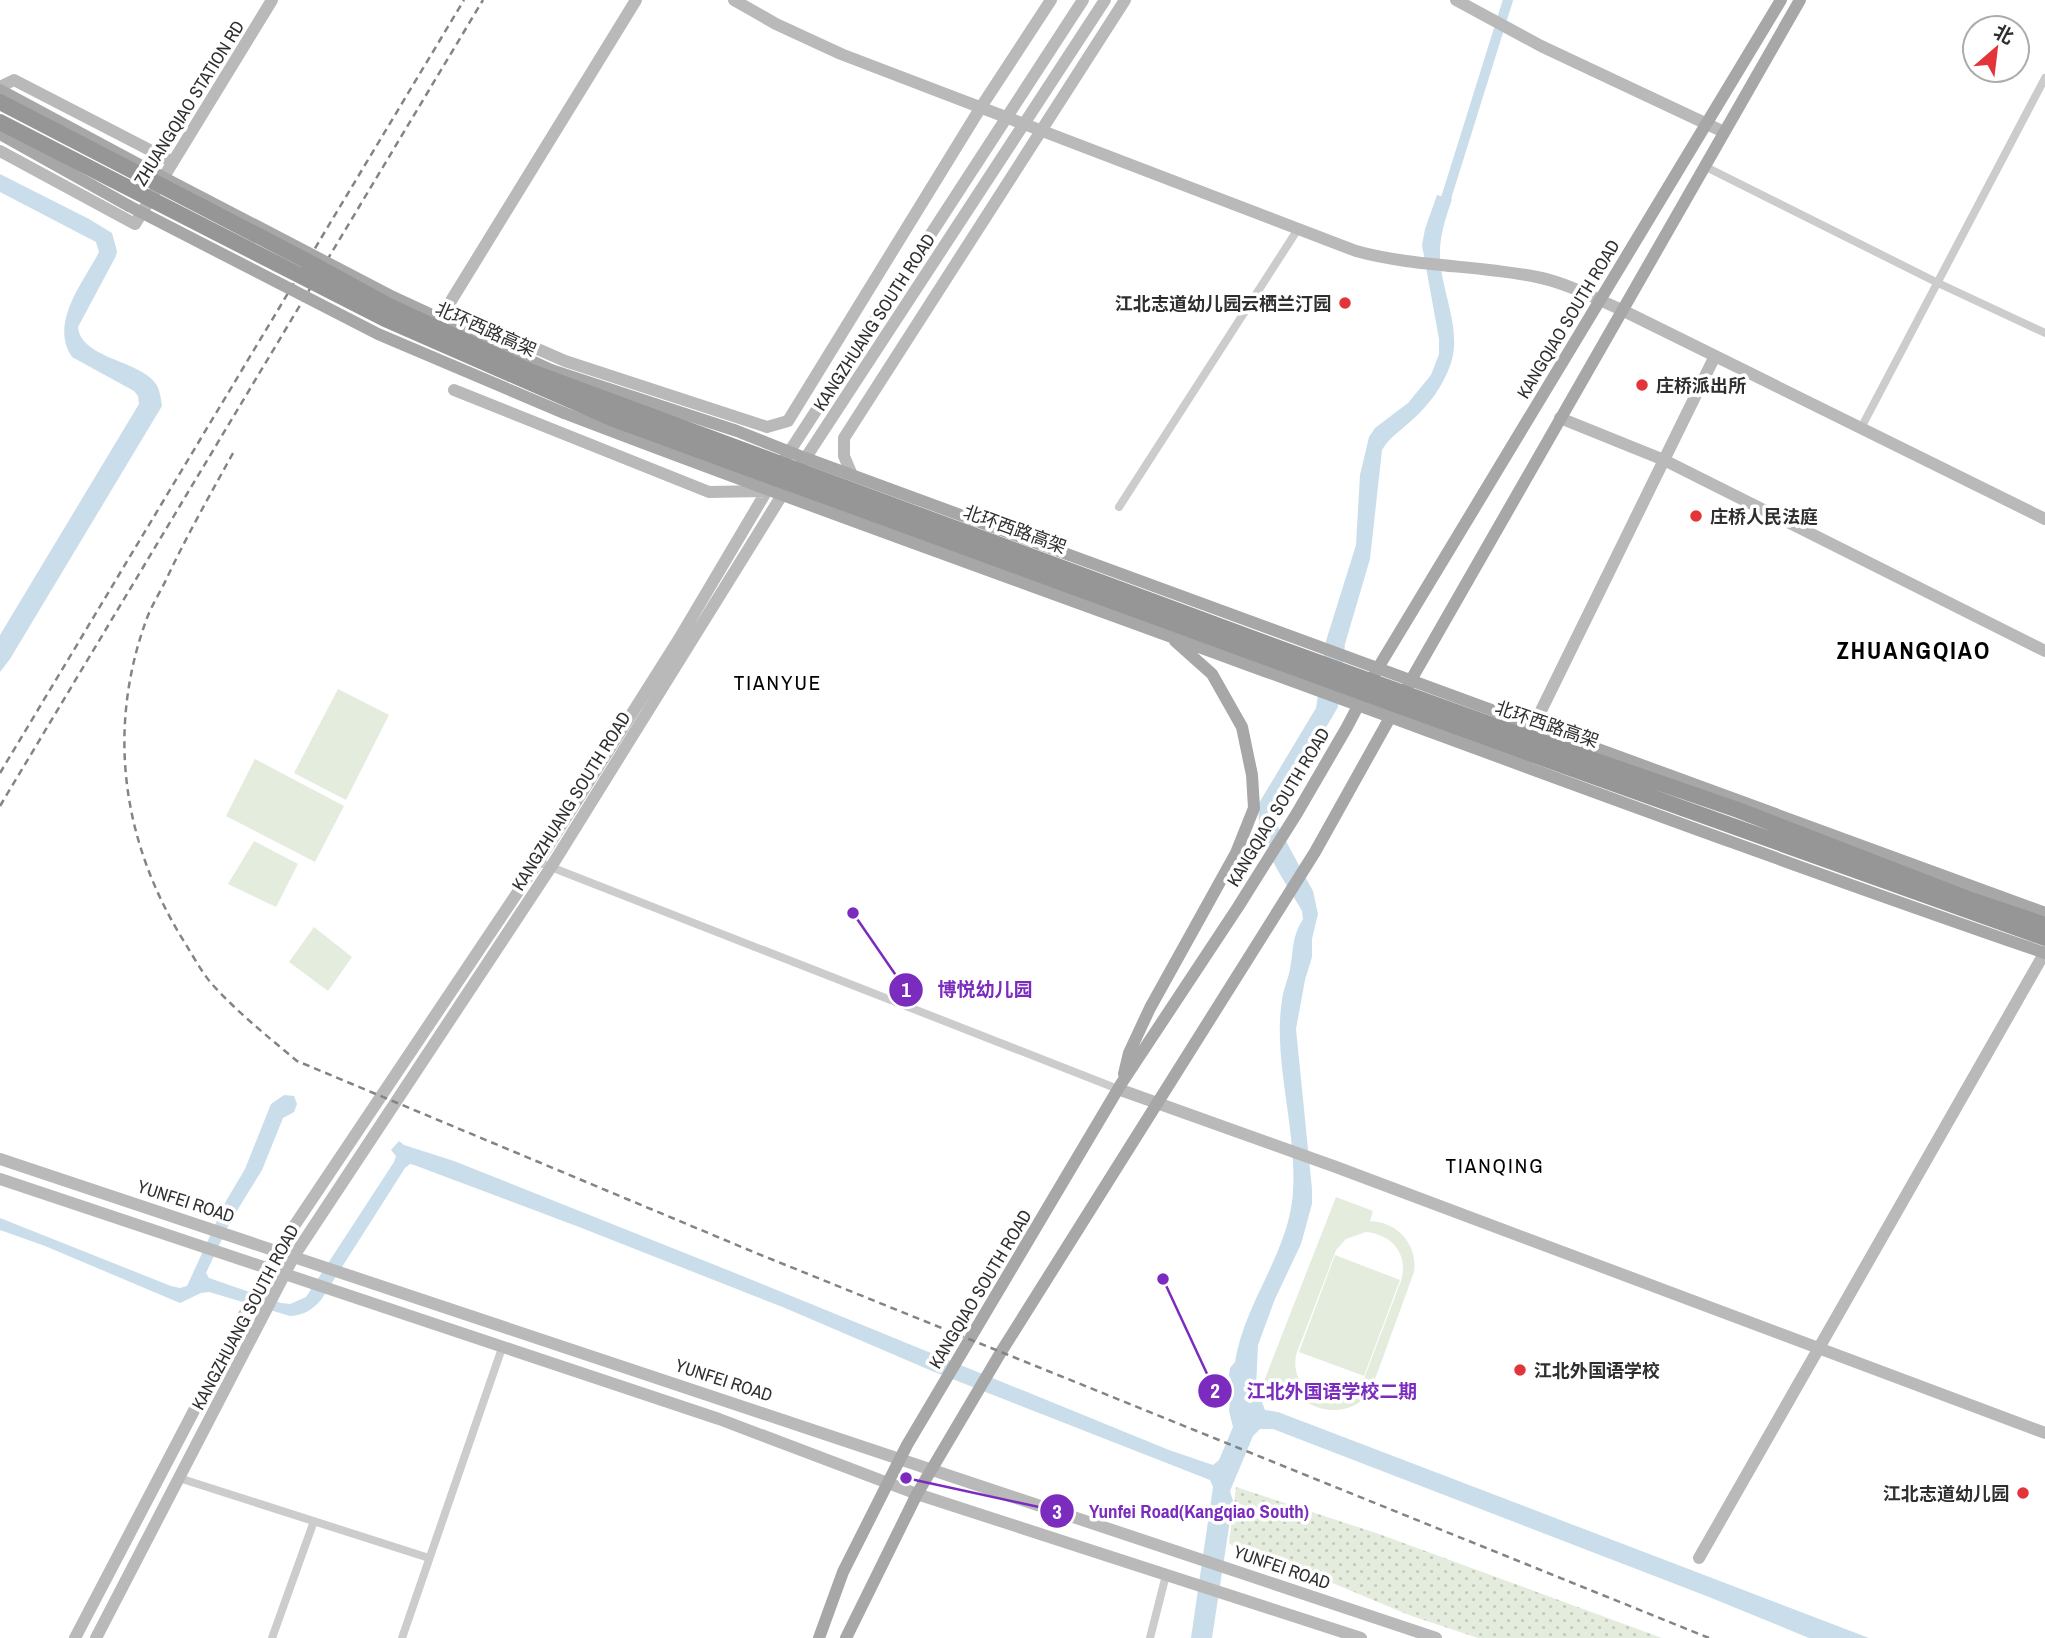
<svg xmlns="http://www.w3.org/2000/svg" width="2045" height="1638" font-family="'Archivo Narrow','Noto Sans SC',sans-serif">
<defs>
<pattern id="park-dots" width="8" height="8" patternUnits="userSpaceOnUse" patternTransform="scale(1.75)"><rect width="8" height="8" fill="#e4ecdd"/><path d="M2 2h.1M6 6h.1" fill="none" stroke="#c4cbbe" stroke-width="1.8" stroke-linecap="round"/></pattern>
</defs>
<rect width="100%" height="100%" fill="#fff"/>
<path fill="#e4ecdd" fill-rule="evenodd" d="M338,689L389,715L346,800L294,773Z
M255,759L344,806L315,862L226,816Z
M254,841L298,864L276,907L228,884Z
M314,927L352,957L328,991L289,962Z
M1336,1197L1373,1211L1370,1221C1398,1222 1418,1245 1414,1272L1370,1393C1345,1422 1302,1412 1287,1379L1281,1393L1262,1386ZM1366,1232C1392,1235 1407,1252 1402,1278L1362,1384C1337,1417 1289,1396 1296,1355L1336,1250L1346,1239Z
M1335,1255L1400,1280L1364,1376L1299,1352Z"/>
<path fill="url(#park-dots)" d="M1236,1487L1379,1534L1662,1638H1478L1409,1615L1311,1574L1234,1547L1229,1543Z"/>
<path fill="#c9ddeb" d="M0,174L89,219L112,233L117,251L116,256L78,327C81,359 140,360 156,384C160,390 161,399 162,406L10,659L0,672V635L139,404L138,396L134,391L72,357C49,323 83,283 99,252L96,242L0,192Z
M1437,195L1452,199C1446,217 1439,237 1440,257C1441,291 1462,329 1451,363C1443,386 1430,404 1412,420C1401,431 1390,436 1382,450L1370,559L1345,644L1338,707L1284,799L1275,821L1313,891L1318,914L1312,939V957L1305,980L1296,1029L1312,1189V1204L1301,1244L1275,1299L1258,1345L1256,1387L1265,1410L1278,1412L1869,1638H1809L1709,1597L1273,1429H1260L1253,1436L1230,1491L1233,1501L1212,1638H1191L1213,1487L1210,1480L932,1371L785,1308L579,1227L414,1165L410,1164L405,1168L321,1300C312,1310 304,1315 290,1316L209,1292L201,1293L180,1303L45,1246L0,1230V1218L171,1286L180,1288L187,1286L226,1201L245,1169L271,1104L284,1095L294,1096L297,1104L294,1112L283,1118L262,1170L230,1222L206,1273L209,1278L281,1303L290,1304L306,1297L394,1162L396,1156L391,1150L399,1141L404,1145L454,1161L730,1271L1169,1450L1213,1465L1219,1460L1233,1427L1229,1411L1232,1382L1229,1375L1230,1368L1235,1362C1244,1305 1284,1259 1292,1202C1300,1136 1272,1064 1282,1000C1283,990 1288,980 1290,969C1294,949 1291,939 1303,919L1302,911C1284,878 1254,842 1259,803L1316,708L1326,641L1356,545L1360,475L1369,437L1375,428L1408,403L1431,375L1439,354V339L1422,245L1425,229Z"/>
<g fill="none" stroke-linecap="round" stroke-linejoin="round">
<path stroke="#c9ddeb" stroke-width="10" d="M1442,211L1508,0"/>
<path stroke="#ccc" stroke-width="8" d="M1704,166L1938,283L2045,333
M1861,428L2045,78
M1119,507L1298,229
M538,862L1118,1089
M179,1478L429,1558
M272,1638L314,1521
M402,1638L502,1348
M1150,1638L1166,1575"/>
<path stroke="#b9b9b9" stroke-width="12" d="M636,0L446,309L565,361L767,427L788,421L981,107L1051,0
M734,0L776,24L841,54L1356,251C1414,267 1477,265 1537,277C1567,283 1594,298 1622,310L2045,519
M1456,0L1541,46L1724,132
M0,87L14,80L173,162
M0,151L135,224L272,0
M454,390L709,492L767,491
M1560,418L1664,460L2045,651
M784,460L1083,0
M801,465L1105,0
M852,475L844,456V438L1125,0
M1534,725L1715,356
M1118,1089L1336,1167L2045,1433
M0,1159L1436,1638
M0,1179L719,1419L917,1494L1361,1638
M1699,1558L2045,952
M75,1638L278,1250L538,862L679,639L772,482
M96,1638L294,1256L551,867L787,487"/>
<path stroke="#a7a7a7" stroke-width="12" d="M0,90L151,171
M0,134L129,206
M551,370L737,431L805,458L2045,913
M564,413C788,499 1014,579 1240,662C1508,760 1775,860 2045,953
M1124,1074L1129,1053L1150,1008L1236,853L1254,808L1252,775L1242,727L1212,674L1175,641
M819,1638L843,1572L907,1445L1121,1084L1238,907L1297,813L1347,727L1378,668L1781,0
M846,1638L917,1494L1001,1352L1315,852L1411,680L1800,0"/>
<path stroke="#848484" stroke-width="2.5" stroke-dasharray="7 5" stroke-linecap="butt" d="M233,453C210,495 186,537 166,580C160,592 152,605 147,618C106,729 122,843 185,943C193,956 201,971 211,983C237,1012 267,1036 297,1061L756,1253L1709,1638
M0,773L464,0
M0,806L483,0"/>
<path stroke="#a7a7a7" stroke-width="12" d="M151,171L393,297L551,370
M129,206L378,334L564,413"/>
<path stroke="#969696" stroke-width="16" d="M0,102L303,259L389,306L529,371L1287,651L1492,725L1738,810L1968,899L2045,925
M0,122L385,319L611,418L1520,750L2045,938"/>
</g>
<g fill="#e33439" stroke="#fff" stroke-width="2.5">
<circle cx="1345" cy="303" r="7"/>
<circle cx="1642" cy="385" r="7"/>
<circle cx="1696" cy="516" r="7"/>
<circle cx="1520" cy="1370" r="7"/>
<circle cx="2023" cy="1493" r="7"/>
</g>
<g text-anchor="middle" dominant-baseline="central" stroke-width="7" stroke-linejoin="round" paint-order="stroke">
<g font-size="18" fill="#2f2f2f" stroke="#fff">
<text transform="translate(189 103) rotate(-58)">ZHUANGQIAO STATION RD</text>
<text transform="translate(1568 319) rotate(-59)">KANGQIAO SOUTH ROAD</text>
<text transform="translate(874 322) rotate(-57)">KANGZHUANG SOUTH ROAD</text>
<text transform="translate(486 329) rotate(24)">北环西路高架</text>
<text transform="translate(1015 529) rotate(20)">北环西路高架</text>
<text transform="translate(1547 724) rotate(19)">北环西路高架</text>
<text transform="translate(571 801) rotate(-58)">KANGZHUANG SOUTH ROAD</text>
<text transform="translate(1278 807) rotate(-59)">KANGQIAO SOUTH ROAD</text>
<text transform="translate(186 1201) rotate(18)">YUNFEI ROAD</text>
<text transform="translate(980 1289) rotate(-59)">KANGQIAO SOUTH ROAD</text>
<text transform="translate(245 1317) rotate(-62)">KANGZHUANG SOUTH ROAD</text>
<text transform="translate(724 1380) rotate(18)">YUNFEI ROAD</text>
<text transform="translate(1282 1567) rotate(19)">YUNFEI ROAD</text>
</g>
<g font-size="18" font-weight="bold" fill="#2f2f2f" stroke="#fff" text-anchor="start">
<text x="1331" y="303" text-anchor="end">江北志道幼儿园云栖兰汀园</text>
<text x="1656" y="385">庄桥派出所</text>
<text x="1710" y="516">庄桥人民法庭</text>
<text x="1534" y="1370">江北外国语学校</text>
<text x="2009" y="1493" text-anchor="end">江北志道幼儿园</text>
</g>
<g font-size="21" letter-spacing="2" fill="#000" stroke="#fff">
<text x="778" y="682">TIANYUE</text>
<text x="1495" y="1165">TIANQING</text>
</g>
<g font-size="24" font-weight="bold" letter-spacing="2" fill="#000" stroke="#fff">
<text x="1914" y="650">ZHUANGQIAO</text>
</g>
</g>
<path fill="none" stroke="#7b2cbf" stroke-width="2.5" d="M853 913L906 990M1163 1279L1215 1391M906 1478L1057 1511"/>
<g fill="#7b2cbf" stroke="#fff" stroke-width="2.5">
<circle cx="853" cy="913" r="7"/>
<circle cx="1163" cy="1279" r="7"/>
<circle cx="906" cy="1478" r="7"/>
<circle cx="906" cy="990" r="18"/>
<circle cx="1215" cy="1391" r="18"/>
<circle cx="1057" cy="1511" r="18"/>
</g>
<g font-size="21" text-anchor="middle" font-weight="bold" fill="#fff">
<text x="906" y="997">1</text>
<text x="1215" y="1398">2</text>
<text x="1057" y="1519">3</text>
</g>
<g font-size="19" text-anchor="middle" font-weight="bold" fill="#7b2cbf" stroke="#fff" stroke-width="7" stroke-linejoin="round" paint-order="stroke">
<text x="985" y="996">博悦幼儿园</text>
<text x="1332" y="1398">江北外国语学校二期</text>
<text x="1199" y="1518">Yunfei Road(Kangqiao South)</text>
</g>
<g transform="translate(1996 49) rotate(28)"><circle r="33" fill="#ffffff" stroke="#acacac" stroke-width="2"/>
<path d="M0-5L12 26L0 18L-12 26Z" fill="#e33439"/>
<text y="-10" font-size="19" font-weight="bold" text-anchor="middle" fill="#2f2f2f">北</text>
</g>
</svg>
